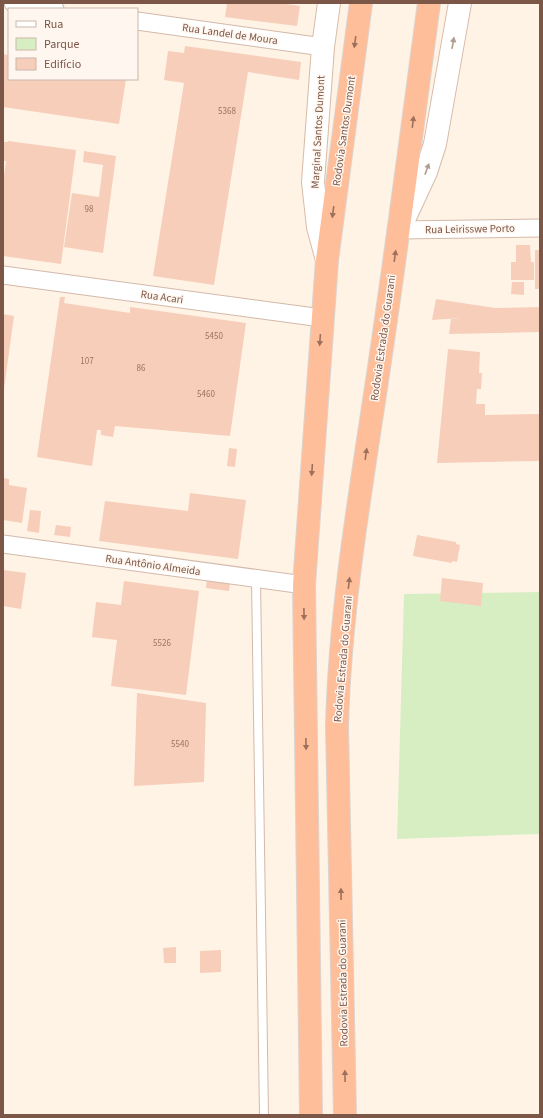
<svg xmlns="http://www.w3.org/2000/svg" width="543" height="1118" font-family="'Source Sans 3',sans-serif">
<rect width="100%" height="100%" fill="#fff3e6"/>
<path fill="#d7eec2" d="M540,592V834L397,839L404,594Z"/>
<path fill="#f7ceba" d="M227,3H280L300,6L297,26L225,17Z
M185,46L301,62L299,80L248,72L214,285L153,276L184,83L164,80L168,51L184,53Z
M3,54L9,55V79H126L119,124L3,107Z
M8,141L76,150L61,264L3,256V184L6,161H3V142H8Z
M84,151L116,156L103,253L64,247L72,193L99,197L103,165L83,162Z
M516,245H530L531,262H534V280H511V262H516Z
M535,250H540V289H535Z
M512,282H524V295L511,294Z
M60,297H65L64,303L130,313V307L246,323L230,436L115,426L113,437L101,435V430H97L92,466L37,457Z
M436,299L495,308L540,307V332L449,334L451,319L460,318L432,320Z
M3,314L14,316L4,389H3Z
M448,349L480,352L479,373H482L481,389H477L476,404H485V415L540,414V461L437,463Z
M229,448L237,449L235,467L227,466Z
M3,478L9,479V485L27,488L22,523L3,520Z
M190,493L246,500L238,559L99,541L105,501L188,511Z
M30,510L41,511L39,533L27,531Z
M56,525L71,527L70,537L54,535Z
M417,535L456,542V544L460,545L457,562L452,561V563L413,556Z
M3,570L26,573L21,609L3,606Z
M207,577L230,582L229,591L206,588Z
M442,578L483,583L481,606L440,601Z
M124,581L199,591L186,695L111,686L117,640L92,637L96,602L121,605Z
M137,693L206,703L204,782L134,786Z
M176,947V963H164L163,948Z
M221,950V972L200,973V951Z"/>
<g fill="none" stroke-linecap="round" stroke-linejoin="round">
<defs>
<path id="service" d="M256,580L264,1115"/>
<path id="minor" d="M13,3L55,9
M137,21L323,47
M399,230L540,228
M3,275L322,318
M3,544L304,585"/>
<path id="secondary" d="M401,226L426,172L435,144L460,3
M327,260L318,227L313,182L323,47L329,3"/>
<path id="trunk" d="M311,1115L304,585L327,260L361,3
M345,1115L337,726C340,610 360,495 377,381C396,255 412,129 429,3"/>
</defs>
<use href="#service" stroke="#d3b9aa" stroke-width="10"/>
<use href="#minor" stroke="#d3b9aa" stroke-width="19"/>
<use href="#secondary" stroke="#d8bba9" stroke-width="24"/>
<use href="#trunk" stroke="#ddd3cf" stroke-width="24"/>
<use href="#service" stroke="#fff" stroke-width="8"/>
<use href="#minor" stroke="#fff" stroke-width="17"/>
<use href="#secondary" stroke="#fff" stroke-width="22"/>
<use href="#trunk" stroke="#ffbe9a" stroke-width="22"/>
</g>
<defs><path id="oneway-solid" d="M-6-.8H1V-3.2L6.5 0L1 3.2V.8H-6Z"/></defs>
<g fill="#9d705c">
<use href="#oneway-solid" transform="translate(355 42) rotate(98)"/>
<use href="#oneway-solid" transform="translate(413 122) rotate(-83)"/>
<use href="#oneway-solid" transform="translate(333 212) rotate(98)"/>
<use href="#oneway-solid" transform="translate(395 256) rotate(-82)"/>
<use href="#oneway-solid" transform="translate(320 340) rotate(94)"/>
<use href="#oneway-solid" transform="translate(366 454) rotate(-82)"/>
<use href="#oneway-solid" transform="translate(312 470) rotate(94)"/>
<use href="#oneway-solid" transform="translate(349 583) rotate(-83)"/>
<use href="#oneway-solid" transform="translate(304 614) rotate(89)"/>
<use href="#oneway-solid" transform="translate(306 744) rotate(89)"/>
<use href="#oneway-solid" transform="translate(341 894) rotate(-91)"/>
<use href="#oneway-solid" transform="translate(345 1076) rotate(-91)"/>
</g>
<g fill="#b09a91">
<use href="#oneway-solid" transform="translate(453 43) rotate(-80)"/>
<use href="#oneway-solid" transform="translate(427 169) rotate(-70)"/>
</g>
<g text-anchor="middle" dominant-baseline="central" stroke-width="3" stroke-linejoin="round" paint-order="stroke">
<g font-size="9" fill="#9b7464">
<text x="227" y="111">5368</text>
<text x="89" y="209">98</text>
<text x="214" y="336">5450</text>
<text x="87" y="361">107</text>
<text x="141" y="368">86</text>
<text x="206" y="394">5460</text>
<text x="162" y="643">5526</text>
<text x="180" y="744">5540</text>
</g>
<g font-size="11" fill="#7c5647" stroke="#fff7ef">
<text transform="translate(230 34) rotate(8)">Rua Landel de Moura</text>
<text transform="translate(344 131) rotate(-82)">Rodovia Santos Dumont</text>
<text transform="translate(318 132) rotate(-87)">Marginal Santos Dumont</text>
<text transform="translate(470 229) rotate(-1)">Rua Leirisswe Porto</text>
<text transform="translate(162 297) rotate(8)">Rua Acari</text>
<text transform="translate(383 338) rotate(-82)">Rodovia Estrada do Guarani</text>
<text transform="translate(153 565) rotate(8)">Rua Antônio Almeida</text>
<text transform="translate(343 659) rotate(-85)">Rodovia Estrada do Guarani</text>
<text transform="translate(343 983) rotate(-91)">Rodovia Estrada do Guarani</text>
</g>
</g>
<rect width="543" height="1118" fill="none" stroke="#7c5647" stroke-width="8"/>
<rect x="8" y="8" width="130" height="72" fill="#fff7ef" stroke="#cbb7ac"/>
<rect x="16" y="21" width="20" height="6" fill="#ffffff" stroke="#cbb7ac"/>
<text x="44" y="28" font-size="12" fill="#7c5647">Rua</text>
<rect x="16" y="38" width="20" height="12" fill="#d7eec2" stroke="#cbb7ac"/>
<text x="44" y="48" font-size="12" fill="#7c5647">Parque</text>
<rect x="16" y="58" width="20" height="12" fill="#f7ceba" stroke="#cbb7ac"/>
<text x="44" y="68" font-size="12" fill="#7c5647">Edifício</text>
</svg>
